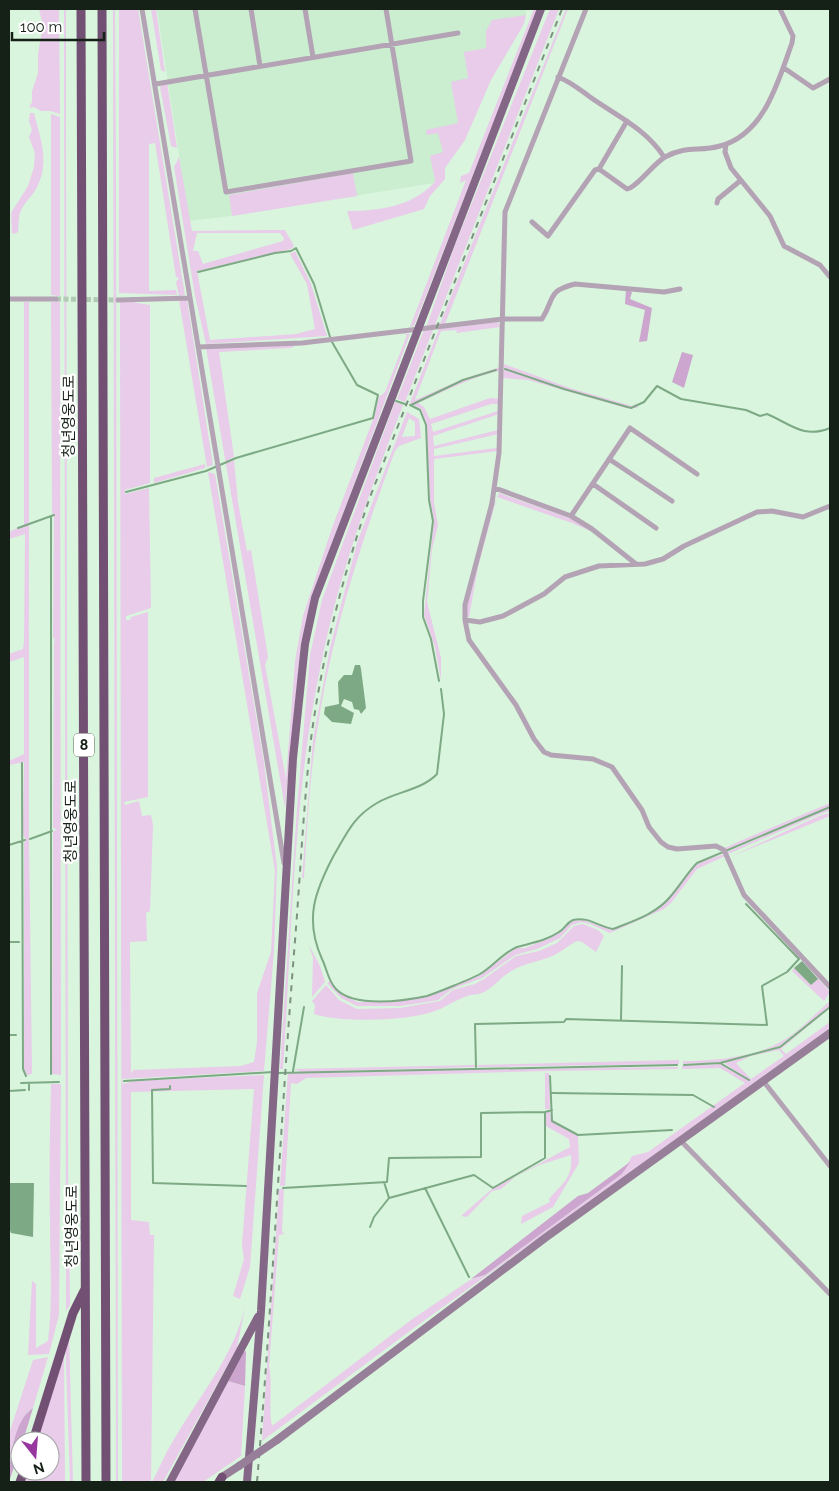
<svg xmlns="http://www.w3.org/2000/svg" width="839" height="1491" font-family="Raleway,'Noto Sans KR',sans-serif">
<rect width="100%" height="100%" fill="#d9f5dd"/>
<path fill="#cbeed0" d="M160,9H525L526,15L470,113L434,183L223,217L189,221L157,10Z"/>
<path fill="#e9cbea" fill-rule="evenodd" d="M39,9H59L60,114L50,111H41L34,107L29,108L32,102V91L38,73V54L43,26Z
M64,9H66V117L68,1168L70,1305L66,1311Z
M113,9H115L116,188L118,1482H116Z
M119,9H138L185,295L179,296L176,282L179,278L176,277L155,143L149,144V291L176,290L177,295L119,293Z
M151,9H156L165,72L161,70Z
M534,9H538L532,25L414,326L410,327L466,180L460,183L461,176L469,173Z
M550,9H559L435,325H427L455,245Z
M566,9H568L445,324H440Z
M526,15L524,24L491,80L465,140L445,168V179L430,196L424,209L353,230L347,211C378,211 411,207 434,183L435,180L430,156L443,152L438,133L427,135L426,130L458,123L451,82L468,78L464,52L486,48V31L492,20Z
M167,82L177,148L171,146L160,87Z
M30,113H34C40,137 50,162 37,187C33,196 23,203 20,213C18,219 19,226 18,232L14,234L12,233L11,213L28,186L34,167L35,153L29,137L32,130L29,121Z
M51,114L60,117V296L51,295Z
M179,157L192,231L285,230L294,246L291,249L197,271L210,340L296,334L315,329L307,284L290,254L295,251L311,284L327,336L206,344L195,296L174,167ZM197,233H280L284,238L283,241L203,264L198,251H193Z
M353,173L357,196L232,216L229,195Z
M120,300L150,305V483L125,490V494L149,488L151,608L126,616V620H130L131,617L148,612V797L124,802L125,805L139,801L142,816L151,815L153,825L150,911L146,913L147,941L130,942L131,1074L133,1070L241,1066L254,1062L257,1042V993L271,952L275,871L208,472L215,474L264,763L277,867L274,951L264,1071L122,1079L123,1084L133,1081L264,1075L250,1267L240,1299L233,1296L244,1259L242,1245L254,1089L131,1092V1220L149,1222L150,1235H154L151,1482H122Z
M179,300H187L213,465L207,467Z
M60,301L61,1075L52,1074L53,832L57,829L53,828V825L54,642L55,640L53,637L54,515L52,513L51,302Z
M24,302H29V838L32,1074L27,1075L24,1069V842L26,841L23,833L24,762L9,765V761L24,754V657L9,662V654L23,649L24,642L25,534L9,539V532L24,525Z
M498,322L500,327L456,333L457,330L441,331L415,400L463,379L500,367L499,372L498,371C470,378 445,391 418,403L424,407L430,419L490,398L499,399L498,404H491L431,424L433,432L498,411L499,414L433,436L434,446L498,430V434L434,449V456L497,448V451L434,459V503L438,525L432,549L427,602L441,658V680L435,647L424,615L434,520L430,499L426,424L421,409L410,403L439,329Z
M424,330H433L405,402L397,399Z
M402,333L410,334L313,594L301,643L285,808L206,348L296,345L291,348L219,352L234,457L230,459L231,462L234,460L238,502L247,551L251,550L268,657L265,665L286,779L295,661L303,616L332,528L374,417L379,397L385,392L407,335Z
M504,364L570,388L632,406L636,404L638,408H626L528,380L503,378Z
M395,402L403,405C370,490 339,574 321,664C293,796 292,934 283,1069H280L297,808L310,655L322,600Z
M407,412L419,419L421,438L399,446L395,451C360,544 330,639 316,738C309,784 307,831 304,878H302L313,740L330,648L357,543ZM409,418L415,422V436L402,437Z
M205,464V468L154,483V478Z
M499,493L572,519L597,534L572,523L497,497L478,567L469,617H466V605L490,513Z
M830,803V806L726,850L725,848L740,841Z
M830,808V811L820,814L728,854L727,852Z
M830,813V816L730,857L821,815Z
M724,854L725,856L697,869L671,903L664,909L610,933L590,924L581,922L572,925L560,938L537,949L515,955L482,978L452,989L438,1000L433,1001L400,1006H357L341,998L327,983L330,981L335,989L357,1002H384L428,996L479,976L516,948H525L550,938L561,932L567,925L574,921L583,920L612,930C627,923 646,919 659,908C674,895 682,875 698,864C706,859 716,857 724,854Z
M583,924L598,930L604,936L596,952L582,942L577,941C567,946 558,955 547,958C533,963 522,964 508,973C499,979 492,989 482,993C477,995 472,994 467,996C455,1000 445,1008 432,1012C404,1021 342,1023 314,1014L315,1005L312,1001L326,985L339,1000L357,1009L400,1008L434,1002L440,1001L453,990L475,984L484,979L516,956L539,951L557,943L574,926Z
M309,945L320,966L325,982L312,997L313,958Z
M800,958L830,992L824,1001L792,971L794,968L811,985L817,979Z
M830,1001V1006L779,1046L720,1062L683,1064V1061C714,1061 756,1057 782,1041C800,1031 815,1014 830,1001Z
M830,1008L781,1049L786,1054L830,1022V1028L418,1325L262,1441L279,1189H284L282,1231L284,1234L279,1235L269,1366C273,1386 268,1407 272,1426L411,1320L470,1280L485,1275L622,1174L632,1156L648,1152L745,1083L720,1068L682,1069V1066L720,1064L750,1081L724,1063L780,1048ZM779,1050L784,1056L751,1079L736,1063L751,1056Z
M679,1060V1064L478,1067V1065Z
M475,1065V1067L302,1072L294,1069Z
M679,1067L677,1069L546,1071L306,1078L297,1084L291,1083L285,1186H280L288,1072Z
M545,1073H549L550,1109H545Z
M51,1084H61L59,1315L49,1354L28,1355L32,1281L36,1284V1348L48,1341C53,1301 50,1262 50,1222C49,1176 50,1130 51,1084Z
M550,1111L551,1121L578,1136L579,1163L553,1207L521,1224L522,1216L550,1202L549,1199C563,1183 573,1178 571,1155L539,1165L515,1177L501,1189L492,1191L467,1217L461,1216L492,1189L570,1147L569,1139L546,1126V1112Z
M245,1307L237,1348L163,1482H152C159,1469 165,1454 173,1441C199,1396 233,1358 245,1307Z
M69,1333L73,1482H70L65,1337Z
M64,1350L65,1482H23L26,1471H50V1441H36Z
M48,1357L33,1408L27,1412L9,1459V1434L33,1360Z
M228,1381L245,1386L241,1456L203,1482H173Z"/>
<path fill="#cca6ce" d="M626,289L632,292L630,299L652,308L647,341L639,342L645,310L625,304Z
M682,352L693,355L684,388L672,382Z
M630,1162L622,1174L485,1275L471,1279L578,1196L588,1193Z
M246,1351L245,1386L228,1381L243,1352Z
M33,1408L23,1441H20V1449L9,1482C9,1462 14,1419 33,1408Z"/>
<path fill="#7da985" d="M355,665H360L361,669L366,708L361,714L359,710L354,709L352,702L344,699L341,706L354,713L351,724L332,722L324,714L325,707L339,704L338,682L344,675H352Z
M802,961L818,979L811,985L794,968Z
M9,1183H34L33,1237L11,1233L9,1228Z"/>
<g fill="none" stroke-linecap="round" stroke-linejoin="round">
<path stroke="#7da985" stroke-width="2" d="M198,272L275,253L291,251L296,248L314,284L330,337
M505,369L564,389L631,408L644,402L657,386L681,399L746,410L760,416L767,414C791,424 803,439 830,428
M396,401L405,404
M410,405L420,410L426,425L429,500L433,521L423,601V617L431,639L439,681
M411,405L463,380L496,370
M126,492L206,471L236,458L373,418L378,395L357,385L332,342
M18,528L54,515
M441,689L444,714L437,774C422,790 395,792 377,803C353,817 347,833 334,855C315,891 304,919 322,959C327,969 328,981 336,989C354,1008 404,1001 427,996C436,993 471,979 480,974C492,967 504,952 517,947C531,943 546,941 559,932C565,929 566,923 573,920C588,916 599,927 613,929C633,921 656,914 670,897C680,886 687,873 697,863L830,807
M22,763L23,1069L26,1076
M30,839L52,831
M9,845L25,840
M9,942H19
M621,1019L622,966
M9,1035H16
M720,1063L780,1047L830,1007
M684,1065L720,1063L749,1080
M476,1067L475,1024L564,1022L566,1019L767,1025L762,986L787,972L799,959L746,904
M293,1071L304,1007
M278,1073L677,1065
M51,1074V516
M550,1076L552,1121L578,1135L672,1130
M124,1081L273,1072
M21,1083L59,1082
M29,1083V1090
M170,1086V1089L152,1090L153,1183L246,1186
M9,1091L25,1090
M552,1093L693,1095L714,1107
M384,1182L389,1198L474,1175L493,1188L545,1158V1112
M283,1188L387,1182L389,1158L481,1157V1113L545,1112L552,1110
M425,1188L469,1277
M370,1227L374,1217L389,1198"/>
<path stroke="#b2cab5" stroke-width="5" stroke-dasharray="5 2.5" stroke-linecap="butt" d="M56,299L118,300"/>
<path stroke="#b4a3b5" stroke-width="5" d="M142,9L284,863
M195,9L226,192L411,161L386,9
M251,9L260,66
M305,9L313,57
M586,9L505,212L499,453L492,503L465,605V620L469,640L516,705L534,739L544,752L551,755L593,759L612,767L642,810L649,827L661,842L668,847L677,849L716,846L724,850L744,895L830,987
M784,68L813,88L830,79
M558,77C571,82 579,89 590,97C617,116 646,129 664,157
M156,84L458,33
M726,144L725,152L731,168L770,216L784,246L820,265L830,277
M599,169L627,121
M717,203L718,199L740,181
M532,222L548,236L595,170L599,169L627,189C636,188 653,164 665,157C687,145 699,152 720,146C765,134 778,81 792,43L793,36L780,9
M9,299H56
M118,300L190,298
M198,347L302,343L503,319H542C555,298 547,291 575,284L664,292L680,289
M609,459L672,501
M593,484L656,528
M495,488L571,516L592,529L636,564
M571,516L630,428L697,474
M465,620L480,622L503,616L544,594L565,577L599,566L645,564L663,559L684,546L757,512L772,511L803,517L830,506
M764,1082L830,1166
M681,1141L830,1294"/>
<path stroke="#987f99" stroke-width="8" d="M277,1440L545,1238L830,1033
M222,1477L239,1466"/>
<path stroke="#846686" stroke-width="8" d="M170,1482L258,1317
M247,1482L261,1311L293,758L305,644L315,598L541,9"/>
<path stroke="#725074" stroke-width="9" d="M81,9L86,1482
M102,9L106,1482
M33,1441L73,1313L85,1289
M20,1482L24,1471
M219,1482L222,1477"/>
<path stroke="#7d9180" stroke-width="2" stroke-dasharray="6 6" stroke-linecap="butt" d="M257,1482C272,1306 280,1130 294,953C300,882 303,810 311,739C322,656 343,575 370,497L562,9"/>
<path stroke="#987f99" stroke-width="8" d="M239,1466L277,1440"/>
</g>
<g text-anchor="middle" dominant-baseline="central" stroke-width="4.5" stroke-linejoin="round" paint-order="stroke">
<rect fill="#fff" stroke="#5b635d" stroke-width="1" x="74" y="733.5" width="20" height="23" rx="4"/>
<g font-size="14" font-weight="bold" fill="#152017">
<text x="84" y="745">8</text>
</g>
<g font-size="15" fill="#152017" stroke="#fff">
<text transform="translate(69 416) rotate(-90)">청년영웅도로</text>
<text transform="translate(71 821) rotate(-90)">청년영웅도로</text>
<text transform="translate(72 1226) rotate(-90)">청년영웅도로</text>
</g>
</g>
<rect width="839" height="1491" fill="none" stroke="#152017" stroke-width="20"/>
<g transform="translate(35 1456) rotate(163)"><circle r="24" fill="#ffffff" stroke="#a1a6a2"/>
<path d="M0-4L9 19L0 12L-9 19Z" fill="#96369e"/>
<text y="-8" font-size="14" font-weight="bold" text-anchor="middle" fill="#152017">N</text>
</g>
<path d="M12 32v8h92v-8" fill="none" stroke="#152017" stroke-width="2.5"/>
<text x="20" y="32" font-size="15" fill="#152017" stroke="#ffffff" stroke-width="4" paint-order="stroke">100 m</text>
</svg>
